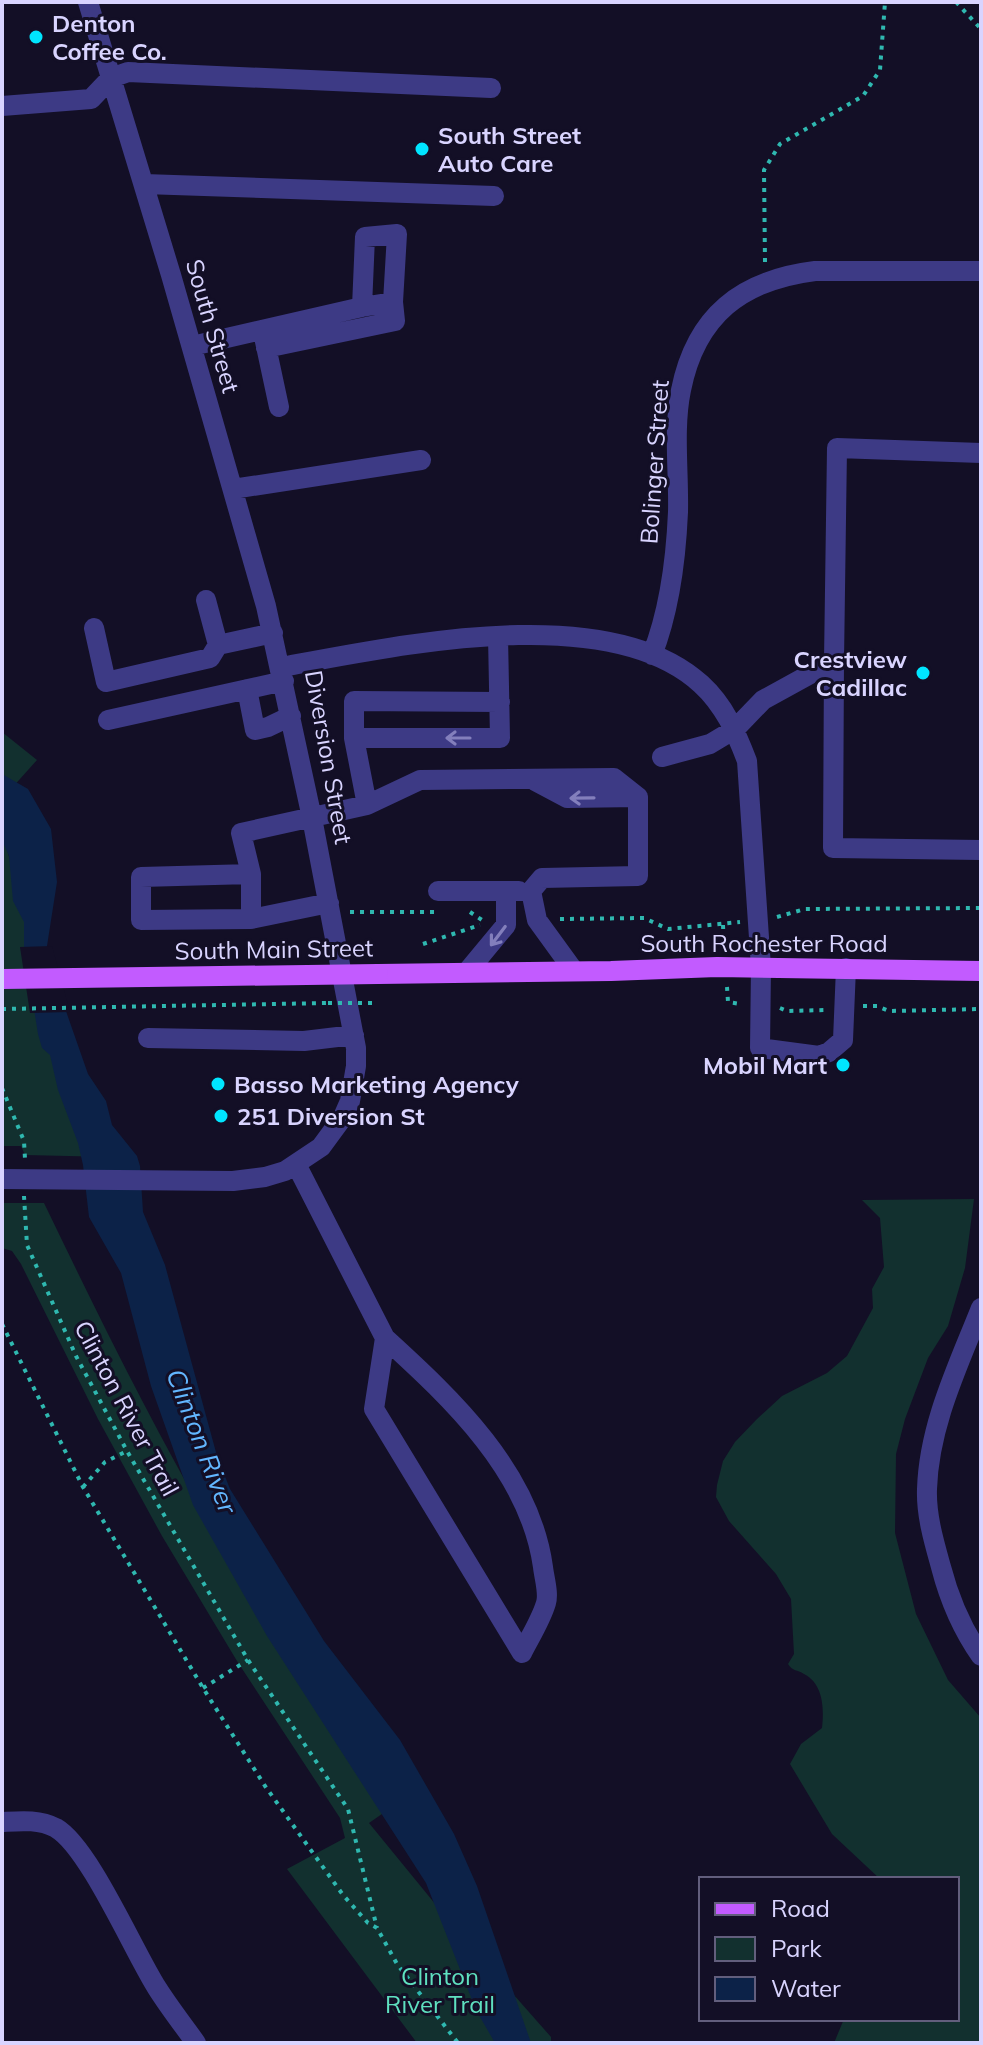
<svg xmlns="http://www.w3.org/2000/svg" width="983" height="2045" font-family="Mulish,sans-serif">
<rect width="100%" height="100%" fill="#130f26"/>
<path fill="#12302f" d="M2,732L37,760L11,789L3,835L59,1038L111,1157L25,1155L21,1146H2Z
M974,1199L965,1268L948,1326L928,1358L905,1419L896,1454L895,1533L916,1614L948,1680L981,1718V2043H834L844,2019H957V1879H880L832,1834L790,1764L801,1744L822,1728C824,1710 824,1684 804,1674C797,1669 793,1672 788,1664L794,1654L791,1599L776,1574L729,1521L716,1497L717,1485L723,1461L735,1442L757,1419L782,1396L827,1373L847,1356L873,1308L872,1289L884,1267L880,1218L862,1200Z
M2,1203H44C110,1340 177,1476 258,1604C301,1673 347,1739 392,1807L369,1823L454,1927L551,2037V2043H417L287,1869L345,1838L340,1818L237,1661L162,1536L98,1419L21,1264L12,1251L2,1248Z"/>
<path fill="#0c2248" d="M2,774L28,789L51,829L57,882L47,946L67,1014L88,1074L106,1101L112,1125L137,1156L140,1166L143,1212L165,1265L217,1456L230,1489L324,1641L400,1740L454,1834L477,1886L531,2043H495L476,2010L426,1883L267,1636L193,1505L151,1386L121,1273L89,1217L83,1165L78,1143L58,1090L50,1055L42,1048L38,1034L24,946V922L13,901L9,856L2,840Z"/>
<path fill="#130f26" d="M52,946L70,1012L30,1013L20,947Z"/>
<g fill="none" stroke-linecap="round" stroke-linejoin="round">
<path stroke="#2fb8b0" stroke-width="4" stroke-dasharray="4 6" stroke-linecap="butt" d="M956,2L981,29
M765,262L764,170L780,144L863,96L880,70L885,2
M350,912H437
M470,912L485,922
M777,917L805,909L981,908
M560,919L644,918L668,929L740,922
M723,925L724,950
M423,944L480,925
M727,987L728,1002L740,1004
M863,1006H877L889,1011L981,1009
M780,1008L787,1011L827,1010
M2,1009L328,1003
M2,1088L24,1141L25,1159
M24,1196L27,1245L76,1356L127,1451L248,1660L348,1809L377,1928
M2,1324L83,1487L203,1688L265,1786L343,1895L368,1923L377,1928L397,1964L458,2043
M83,1487L105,1462L127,1451
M203,1688L248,1660"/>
<path stroke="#3d3a85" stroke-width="20" d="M2,106L91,99L111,78L128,72L491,88
M144,184L494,196
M264,337L279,407
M192,346L362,307L393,302L397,234L365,237L362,307
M266,348L395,321L393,302
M233,489L421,460
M206,600L218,645L273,633
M94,628L106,682L210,658L218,645
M498,636L500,738H354V701L500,702
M652,655C669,612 676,558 678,512C679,472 673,429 681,390C696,315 742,280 815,271H981
M834,661L833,848L981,850
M281,667C394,647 607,598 701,684C724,705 736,732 747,761L761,967L760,1048L819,1056L829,1052L843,1040L846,968
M247,689L255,730L268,727L291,716
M108,720L284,681
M662,757L710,744L735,729L763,700L834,661L837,448L981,453
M535,781L567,798L638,797
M367,805L420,780L614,778L638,797
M251,874L141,877V920L251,919L329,903
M438,891H519
M251,919V874L241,833L367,805L354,738
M574,971L537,920L531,891L542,878L638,876V797
M467,972L506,925V891
M148,1038L304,1041L354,1035
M296,1164L385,1338L374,1409L522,1653C530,1637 541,1620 546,1603C549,1593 544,1577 543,1567C530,1472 452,1399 385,1338
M2,1179L233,1181L265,1177L285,1171L321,1147L343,1117L350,1101L356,1066V1048L312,818L266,606L171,275L88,2
M981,1308C958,1366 929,1425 927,1489C926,1515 934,1542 941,1567C949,1598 962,1629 981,1656
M2,1822C20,1821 39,1819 56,1828C89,1847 134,1952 157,1988C169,2007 183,2025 196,2043"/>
<path stroke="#c25bff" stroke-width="20" d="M378,974L611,971L717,967L981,971"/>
<path stroke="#2fb8b0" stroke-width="4" stroke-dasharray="4 6" stroke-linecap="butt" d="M328,1003H377"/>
<path stroke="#c25bff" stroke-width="20" d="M2,979L378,974"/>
</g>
<defs><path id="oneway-shaft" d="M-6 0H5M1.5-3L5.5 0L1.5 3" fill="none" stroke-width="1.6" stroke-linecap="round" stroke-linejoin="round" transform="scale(2)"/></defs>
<g stroke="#837fbc">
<use href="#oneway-shaft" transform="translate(458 738) rotate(-180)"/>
<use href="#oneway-shaft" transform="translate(582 798) rotate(179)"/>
<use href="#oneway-shaft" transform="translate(498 936) rotate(127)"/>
</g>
<g fill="#00e5ff" stroke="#130f26" stroke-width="3">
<circle cx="36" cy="37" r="8"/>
<circle cx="422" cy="149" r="8"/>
<circle cx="923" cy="673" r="8"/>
<circle cx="843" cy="1065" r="8"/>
<circle cx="218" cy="1084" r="8"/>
<circle cx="221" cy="1116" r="8"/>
</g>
<g text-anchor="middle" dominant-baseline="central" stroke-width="6" stroke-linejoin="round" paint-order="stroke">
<g font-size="24" font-weight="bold" fill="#d9d4ff" stroke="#130f26" text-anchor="start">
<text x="52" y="23">Denton<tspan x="52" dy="28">Coffee Co.</tspan></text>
<text x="438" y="135">South Street<tspan x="438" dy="28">Auto Care</tspan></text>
<text x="907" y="659" text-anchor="end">Crestview<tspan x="907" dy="28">Cadillac</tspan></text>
<text x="827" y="1065" text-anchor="end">Mobil Mart</text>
<text x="234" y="1084">Basso Marketing Agency</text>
<text x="237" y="1116">251 Diversion St</text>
</g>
<g font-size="24" fill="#d9d4ff" stroke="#130f26">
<text transform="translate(213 326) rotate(74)">South Street</text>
<text transform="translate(654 462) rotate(-86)">Bolinger Street</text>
<text transform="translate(329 757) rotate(80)">Diversion Street</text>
<text x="764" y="943">South Rochester Road</text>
<text transform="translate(274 949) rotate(-1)">South Main Street</text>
<text transform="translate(127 1408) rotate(62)">Clinton River Trail</text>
</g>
<g font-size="24" fill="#5fe0c0" stroke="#130f26">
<text x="440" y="1976">Clinton<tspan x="440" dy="28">River Trail</tspan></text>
</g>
<g font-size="26" font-style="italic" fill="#62b6ff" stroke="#130f26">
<text transform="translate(202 1441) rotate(69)">Clinton River</text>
</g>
</g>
<rect width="983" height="2045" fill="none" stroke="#d9d4ff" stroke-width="8"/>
<rect x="699" y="1877" width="260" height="144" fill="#130f26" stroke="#625e7d" stroke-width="2"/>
<rect x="715" y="1903" width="40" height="12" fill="#c25bff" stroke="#625e7d" stroke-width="2"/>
<text x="771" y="1917" font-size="24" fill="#d9d4ff">Road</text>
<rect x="715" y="1937" width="40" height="24" fill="#12302f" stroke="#625e7d" stroke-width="2"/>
<text x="771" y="1957" font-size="24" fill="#d9d4ff">Park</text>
<rect x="715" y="1977" width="40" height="24" fill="#0c2248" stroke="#625e7d" stroke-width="2"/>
<text x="771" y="1997" font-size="24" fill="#d9d4ff">Water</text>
</svg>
